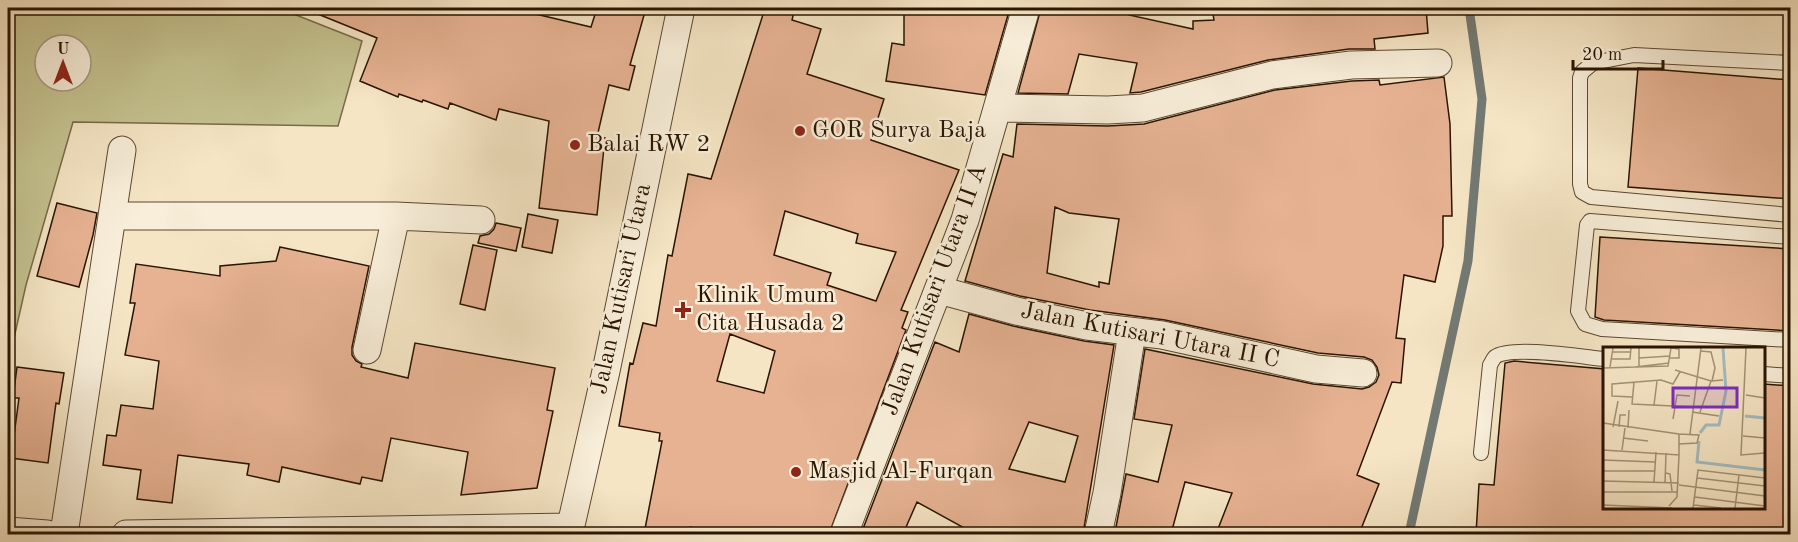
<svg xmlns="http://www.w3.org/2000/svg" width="1798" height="542" font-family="'Old Standard TT',serif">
<rect width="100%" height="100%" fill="#f5e5c4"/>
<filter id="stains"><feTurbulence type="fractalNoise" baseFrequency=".00333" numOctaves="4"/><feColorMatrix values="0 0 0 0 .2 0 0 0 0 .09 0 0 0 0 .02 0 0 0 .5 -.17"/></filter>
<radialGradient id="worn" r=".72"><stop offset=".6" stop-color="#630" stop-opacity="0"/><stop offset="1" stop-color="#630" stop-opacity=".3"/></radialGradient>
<path fill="#c4c28f" stroke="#776b48" stroke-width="1.5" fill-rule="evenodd" d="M8,8H267L291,13L362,41L338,126L73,122L26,285L10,356H8ZM45,45H81V81H45Z"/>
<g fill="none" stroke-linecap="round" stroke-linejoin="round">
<path stroke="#737973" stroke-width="9" d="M1409,534L1468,261L1482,99L1469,8"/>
</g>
<path fill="#e6b292" stroke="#2a1400" stroke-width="1.5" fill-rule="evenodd" d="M303,8H510L591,27L597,8H646L630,65L635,66L629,90L609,85L597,137L605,138L597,215L539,208L549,121L499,109L496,120L450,103L448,109L423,100L422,102L399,94L398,97L360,81L377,38Z
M765,8H795L792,20L821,29L807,74L884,99L871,140L959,170L901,310L908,312L902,328L906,330L829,534H728L690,527L688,534H644L662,441H659L660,433L619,426L630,363L633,364L643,323L656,326L668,255L672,256L688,174L711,179ZM785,211L858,234L856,243L896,252L876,301L827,285L831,273L774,255ZM730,334L775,351L764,393L717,381Z
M904,8H1010L985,95L886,81L892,43L904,45Z
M1041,8H1100L1129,12V15L1193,29V21L1214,20L1212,8H1426L1428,33L1374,39L1375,49H1349L1268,60L1141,92L1130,93L1137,63L1079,54L1068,94L1018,93Z
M1638,68L1791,80V199L1628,187Z
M1444,77L1450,124L1452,216H1443V246L1435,282L1404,275L1396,338L1405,339L1401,383L1392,382L1357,475L1379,484L1359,534H1216L1232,493L1185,482L1171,534H1135L1116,527L1126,474L1158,482L1172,425L1134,419L1145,349L1313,384L1362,389L1369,387L1376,382L1379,375L1377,367L1372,360L1364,357L1318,353L1165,320L1090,310L1020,296L965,281L1003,154L1013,157L1017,124L1108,126L1144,124L1275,90L1352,81L1379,80L1380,85ZM1055,207L1069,213L1119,219L1109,284L1099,282V287L1047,273Z
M57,203L97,213L93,235L79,287L37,276Z
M528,214L558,220L552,253L522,247Z
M496,223L521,228L516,251L478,243L480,236L489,234L494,229Z
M1600,237L1791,249V331L1604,320L1595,317Z
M473,245L497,250L485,310L460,304Z
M280,247L369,266L352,347V355L356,361L362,364L361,367L408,378L415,343L555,368L547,410L553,411L537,488L461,495L468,452L391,438L382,481L362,477L360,484L282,467L279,482L247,475L249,464L178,455L172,503L137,499L141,470L103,465L107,435L116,436L121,405L153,409L159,361L125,355L135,303H130L136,264L220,276V266L276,261Z
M969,314L1013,326L1084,341L1114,345L1083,534H975L917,502L903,534H861L935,342L959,352ZM1029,422L1078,436L1065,482L1009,469Z
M1514,361L1605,369V507H1764V384L1791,386V534H1476L1479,484L1494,485L1505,363Z
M17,367L64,373L59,404L56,403L48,463L11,458L19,398H13Z"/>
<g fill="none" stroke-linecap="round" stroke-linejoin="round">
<defs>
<path id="service" d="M1790,63L1634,55L1593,63L1582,72L1580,78V184L1582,192L1591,197L1790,215
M1790,237L1590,221L1587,225L1578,311L1585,324L1602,329L1790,340
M1764,374L1790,376
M1481,453L1490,365C1492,362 1493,359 1495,357C1511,345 1583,357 1604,359"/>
<path id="minor" d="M998,108L1108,110L1143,108L1272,75L1351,65L1438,63
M112,216L122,150
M939,290L1016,311L1087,326L1162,335L1316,369L1363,373
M367,350L396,216
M8,531L47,534
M64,534L112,216H396L481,220
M126,534L571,527
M569,534L606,371L681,8
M844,534L965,220L1026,8
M1098,534L1107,493L1132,332"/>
</defs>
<use href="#service" stroke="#5d4831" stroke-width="16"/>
<use href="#minor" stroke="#5d4831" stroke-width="29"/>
<use href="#service" stroke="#f8eed9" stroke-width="14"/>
<use href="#minor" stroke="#f8eed9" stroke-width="27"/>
</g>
<g fill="#8f2418" stroke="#f8eed9" stroke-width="2">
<circle cx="800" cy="131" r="6"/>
<circle cx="575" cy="145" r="6"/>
<path d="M680 301h6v6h6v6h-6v6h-6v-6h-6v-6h6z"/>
<circle cx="796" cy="472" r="6"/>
</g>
<g text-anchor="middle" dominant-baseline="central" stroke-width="5" stroke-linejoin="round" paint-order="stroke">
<g font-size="24" fill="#2a1400" stroke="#f8eed9" text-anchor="start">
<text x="812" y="131">GOR Surya Baja</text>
<text x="587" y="145">Balai RW 2</text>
<text x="696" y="296">Klinik Umum<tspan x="696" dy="28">Cita Husada 2</tspan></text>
<text x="808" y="472">Masjid Al-Furqan</text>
</g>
<g font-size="24" fill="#2a1400" stroke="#f8eed9">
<text transform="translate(622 289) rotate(-78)">Jalan Kutisari Utara</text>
<text transform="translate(935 290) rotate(-70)">Jalan Kutisari Utara II A</text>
<text transform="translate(1150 336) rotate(11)">Jalan Kutisari Utara II C</text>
</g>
</g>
<g transform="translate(1603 347)">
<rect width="162" height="162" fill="#f5e5c4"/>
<path fill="none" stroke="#a3bcc0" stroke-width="3" d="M142,69L162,71M97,86L103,78H116L123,44L120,1M96,94L94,115L162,123"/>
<path fill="none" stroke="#a49176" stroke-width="1.5" d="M36,1V20M143,1L138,108L162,106M98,4L108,5L112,21L109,34M9,5H28M36,11L67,9M66,11H76V2L68,1M8,12H27L28,1M7,20L10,1M32,20L66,16M0,21L65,19L68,1M72,23L108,34L120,33M31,35L29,57L90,60M143,48L162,51M29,50L9,49V37L58,33L70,37L77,25M51,58L54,34M89,65L116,69M97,65L108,34M70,72L74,48L87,49M0,76L76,87M10,80L15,54M16,80L17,68H23M25,81L26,63M87,87L98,1M140,89L162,91M20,91L45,94M0,103L76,108V87L96,88L94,96L76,97M19,103L22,81M0,113L52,115M0,124H51M63,126L67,127L69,144M94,131L162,139M0,134L76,136M51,135L53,105M62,136L63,106M76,138L162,149M0,145H75M92,150L162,159M0,158L69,161M91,158L118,161M66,159L74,150L76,108M90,161L95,123L162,131M132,161L136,128"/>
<path fill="#7b2cbf" fill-opacity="0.15" stroke="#7b2cbf" stroke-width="3" d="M70,41H134V60H70Z"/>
<rect width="162" height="162" fill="none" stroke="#2a1400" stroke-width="3"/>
</g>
<rect width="1798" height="542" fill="none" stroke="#f5e5c4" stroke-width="30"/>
<rect x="9" y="9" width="1780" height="524" fill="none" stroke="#2a1400" stroke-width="3"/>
<rect x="15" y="15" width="1768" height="512" fill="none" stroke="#2a1400" stroke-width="1.5"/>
<g transform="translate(63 63)"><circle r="28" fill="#f8eed9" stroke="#a69782" stroke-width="1.5"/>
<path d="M0-4.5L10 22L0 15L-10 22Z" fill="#8f2418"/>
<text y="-9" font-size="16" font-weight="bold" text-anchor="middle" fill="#2a1400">U</text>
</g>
<path d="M1573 60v9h90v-9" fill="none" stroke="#2a1400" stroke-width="3"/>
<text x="1582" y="60" font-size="18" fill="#2a1400" stroke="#f8eed9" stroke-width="4.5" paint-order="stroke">20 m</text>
<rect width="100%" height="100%" filter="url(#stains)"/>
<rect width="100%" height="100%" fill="url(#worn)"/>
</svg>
